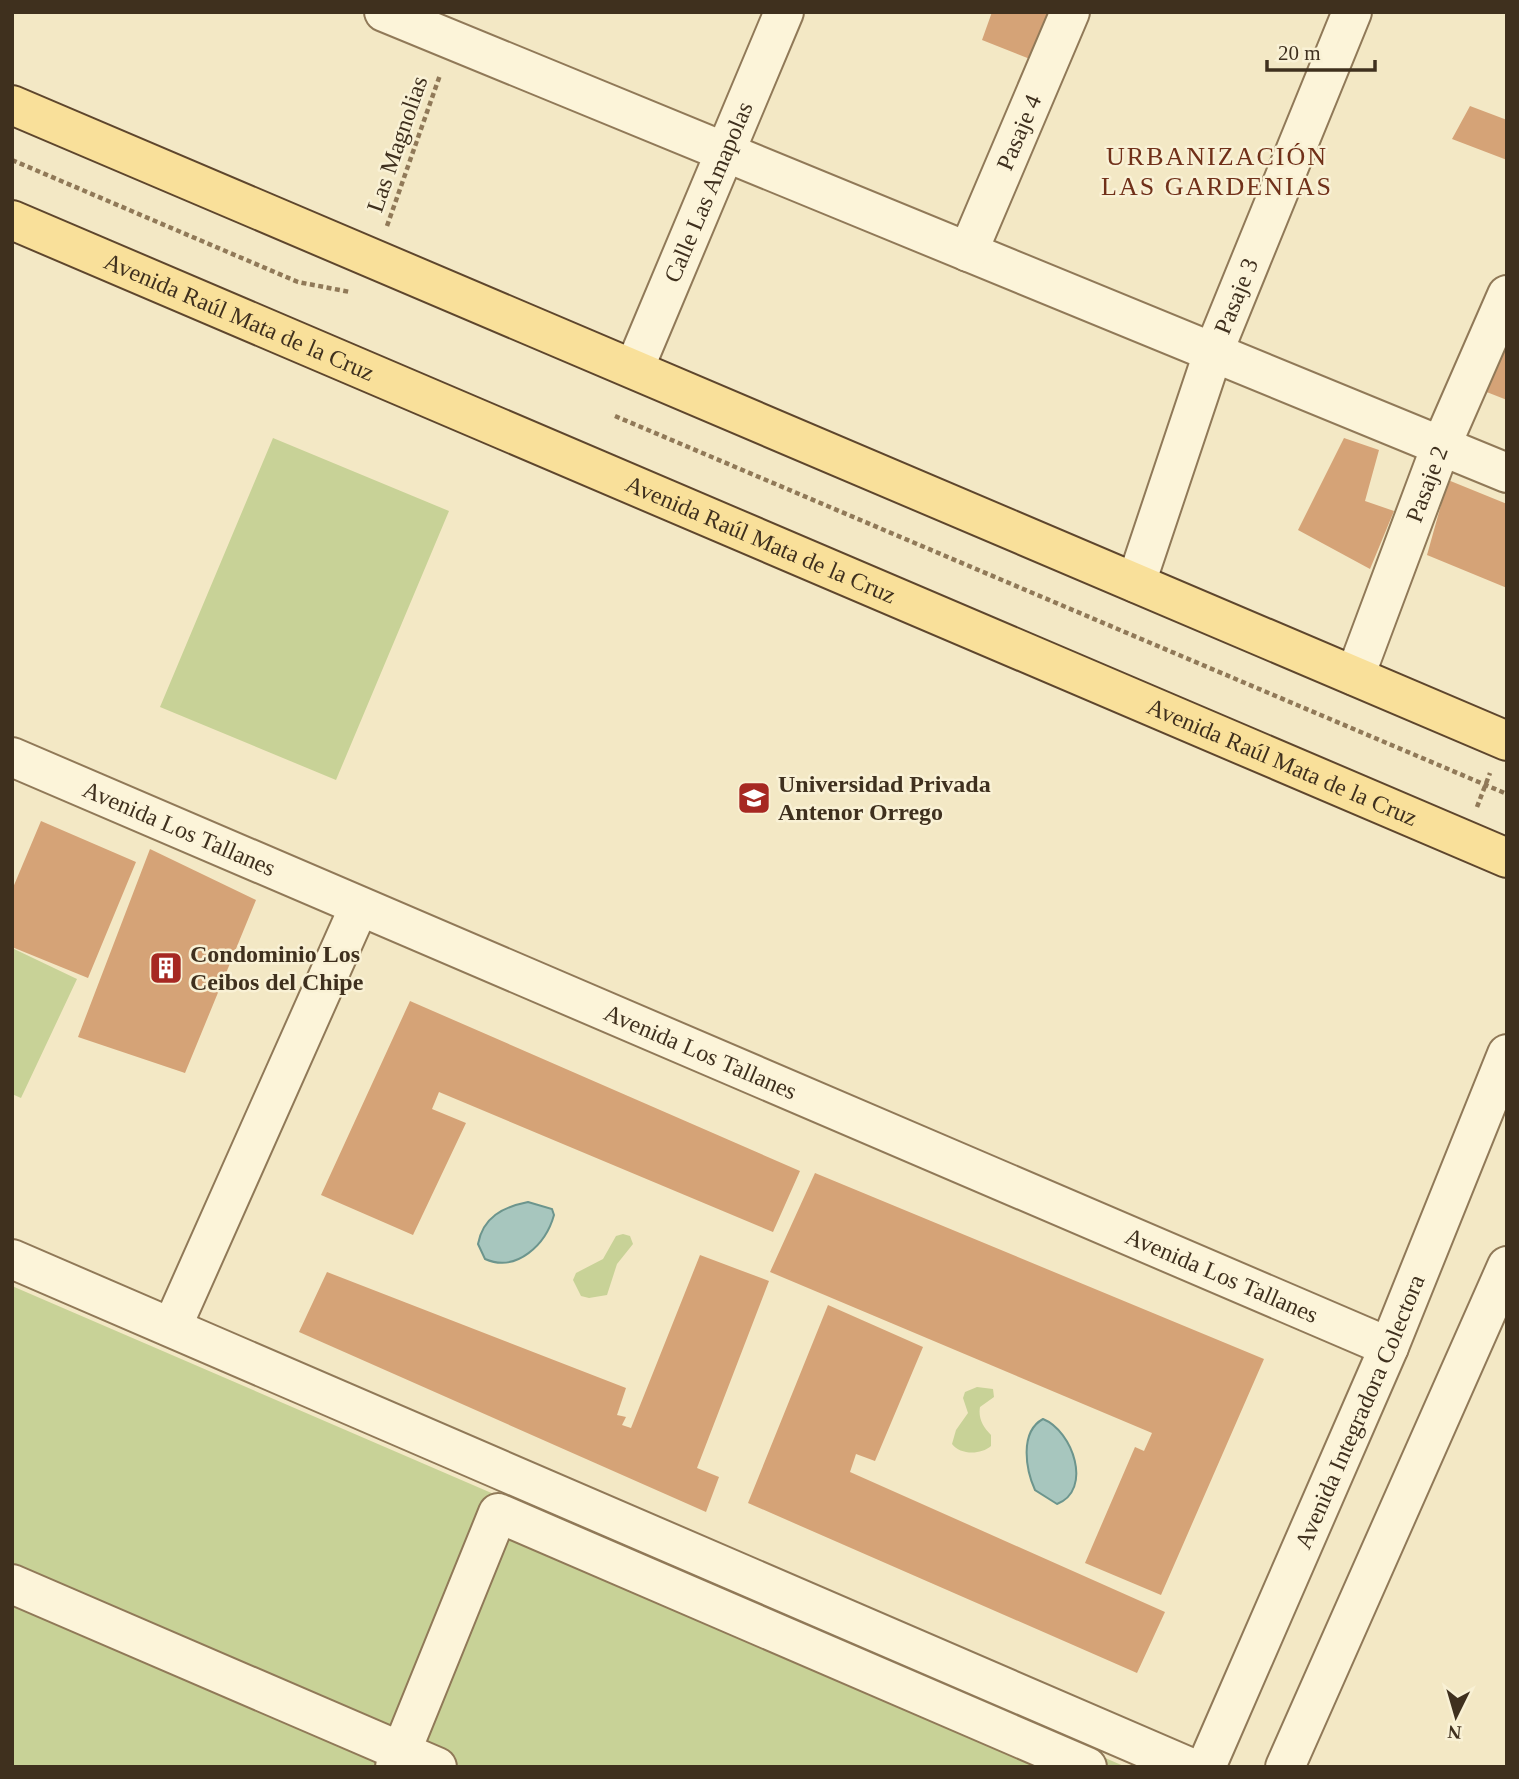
<svg xmlns="http://www.w3.org/2000/svg" width="1519" height="1779" font-family="Georgia,serif">
<rect width="100%" height="100%" fill="#f3e8c5"/>
<path fill="#c8d297" d="M273,438L449,511L336,780L160,707Z
M12,948L77,979L21,1098L12,1094Z
M623,1234L630,1236L633,1244L617,1264L607,1295L589,1298L581,1296L573,1280L576,1273L603,1259L616,1236Z
M12,1286L1126,1767H12Z
M977,1387L993,1389L994,1397L980,1407C978,1418 983,1427 991,1435V1446C981,1455 960,1455 952,1444L956,1430L968,1413L963,1398L965,1392Z"/>
<path fill="#a7c6be" stroke="#6c958d" stroke-width="2" d="M528,1202L552,1209L554,1215C546,1244 517,1273 485,1259L478,1244C483,1217 503,1207 528,1202Z
M1043,1419C1073,1431 1093,1490 1057,1504L1035,1490C1026,1470 1019,1432 1043,1419Z"/>
<path fill="#d5a377" d="M992,12H1054L1035,61L982,40Z
M1470,106L1507,120V160L1452,139Z
M1507,347V400L1484,391Z
M1344,438L1379,450L1365,501L1394,511L1370,569L1298,530Z
M1448,480L1507,504V588L1427,555Z
M41,821L136,862L88,978L12,947V890Z
M150,849L256,900L185,1073L78,1037Z
M410,1001L800,1171L773,1232L439,1092L432,1109L466,1123L413,1235L321,1195Z
M815,1173L1264,1359L1161,1595L1085,1563L1135,1447L1144,1451L1152,1433L770,1272Z
M700,1255L769,1281L697,1468L719,1477L706,1512L299,1332L327,1272L626,1388L617,1415L626,1417L622,1425L631,1428Z
M828,1305L923,1347L875,1461L856,1454L850,1472L1165,1612L1137,1673L748,1503Z"/>
<g fill="none" stroke-linecap="round" stroke-linejoin="round">
<defs>
<g id="minor">
<path d="M384,12L1507,473"/>
<path id="s1" d="M968,252L1070,12"/>
<path id="s2" d="M634,369L784,12"/>
<path id="s3" d="M1136,583L1213,353L1352,12"/>
<path id="s4" d="M1355,676L1441,446L1507,295"/>
<path id="s5" d="M12,757L1389,1347"/>
<path d="M12,1259L1189,1767"/>
<path d="M172,1327L359,907"/>
<path d="M12,1584L437,1767"/>
<path d="M395,1767L498,1513L1087,1767"/>
<path id="s6" d="M1206,1767L1389,1347L1507,1054"/>
<path d="M1285,1767L1507,1266"/>
</g>
<g id="major">
<path d="M12,105L1507,741"/>
<path id="s7" d="M12,220L1507,858"/>
</g>
</defs>
<use href="#minor" stroke="#907958" stroke-width="42"/>
<use href="#major" stroke="#5e462d" stroke-width="42"/>
<path stroke="#907958" stroke-width="4.5" stroke-dasharray="5 3.5" stroke-linecap="butt" d="M12,160L298,282L350,292
M387,226L440,75
M615,416L1507,794
M1477,807L1490,773"/>
<use href="#minor" stroke="#fcf4d9" stroke-width="38"/>
<use href="#major" stroke="#f9e09a" stroke-width="38"/>
</g>
<defs>
<symbol id="university-square" viewBox="-11 -11 22 22"><rect x="-9" y="-9" width="18" height="18" rx="4" fill="#a62822" stroke="#f9f1d5"/><path d="M0-5L7-2L0 1L-7-2ZM-4 1L0 2.5L4 1V4Q0 6-4 4Z" fill="#fff"/></symbol>
<symbol id="building-square" viewBox="-11 -11 22 22"><rect x="-9" y="-9" width="18" height="18" rx="4" fill="#a62822" stroke="#f9f1d5"/><path d="M-4-6H4V6H1V3H-1V6H-4ZM-2.5-4.3h1.7v1.8h-1.7ZM.8-4.3h1.7v1.8H.8ZM-2.5-1h1.7V.8h-1.7ZM.8-1h1.7V.8H.8Z" fill="#fff"/></symbol>
</defs>
<g fill-rule="evenodd">
<use href="#university-square" x="735" y="779" width="38" height="38"/>
<use href="#building-square" x="147" y="949" width="38" height="38"/>
</g>
<g text-anchor="middle" dominant-baseline="central" stroke-width="5" stroke-linejoin="round" paint-order="stroke">
<g font-size="24" fill="#3f301e" stroke="#f9f1d5">
<text stroke="none"><textPath href="#s1" startOffset="130">Pasaje 4</textPath></text>
<text transform="translate(397 144) rotate(-71)">Las Magnolias</text>
<text stroke="none"><textPath href="#s2" startOffset="192">Calle Las Amapolas</textPath></text>
<text stroke="none"><textPath href="#s3" startOffset="304">Pasaje 3</textPath></text>
<text stroke="none"><textPath href="#s7" startOffset="247">Avenida Raúl Mata de la Cruz</textPath></text>
<text stroke="none"><textPath href="#s4" startOffset="205">Pasaje 2</textPath></text>
<text stroke="none"><textPath href="#s7" startOffset="814">Avenida Raúl Mata de la Cruz</textPath></text>
<text stroke="none"><textPath href="#s7" startOffset="1381">Avenida Raúl Mata de la Cruz</textPath></text>
<text stroke="none"><textPath href="#s5" startOffset="182">Avenida Los Tallanes</textPath></text>
<text stroke="none"><textPath href="#s5" startOffset="749">Avenida Los Tallanes</textPath></text>
<text stroke="none"><textPath href="#s5" startOffset="1316">Avenida Los Tallanes</textPath></text>
<text stroke="none"><textPath href="#s6" startOffset="387">Avenida Integradora Colectora</textPath></text>
</g>
<g font-size="24" font-weight="bold" fill="#3f301e" stroke="#f9f1d5" text-anchor="start">
<text x="778" y="784">Universidad Privada<tspan x="778" dy="28">Antenor Orrego</tspan></text>
<text x="190" y="954">Condominio Los<tspan x="190" dy="28">Ceibos del Chipe</tspan></text>
</g>
<g font-size="26" letter-spacing="2" fill="#703019" stroke="#f9f1d5">
<text x="1217" y="156">URBANIZACIÓN<tspan x="1217" dy="30">LAS GARDENIAS</tspan></text>
</g>
</g>
<rect width="1519" height="1779" fill="none" stroke="#3f301e" stroke-width="28"/>
<g transform="translate(1456 1716) rotate(185)" stroke="#f9f1d5" stroke-width="5" paint-order="stroke">
<path d="M0-5L12 26L0 18L-12 26Z" fill="#3f301e"/>
<text y="-10" font-size="19" font-weight="bold" text-anchor="middle" fill="#3f301e">N</text>
</g>
<path d="M1267 60v10h108v-10" fill="none" stroke="#3f301e" stroke-width="3.5"/>
<text x="1278" y="60" font-size="21" fill="#3f301e" stroke="#f9f1d5" stroke-width="5" paint-order="stroke">20 m</text>
</svg>
